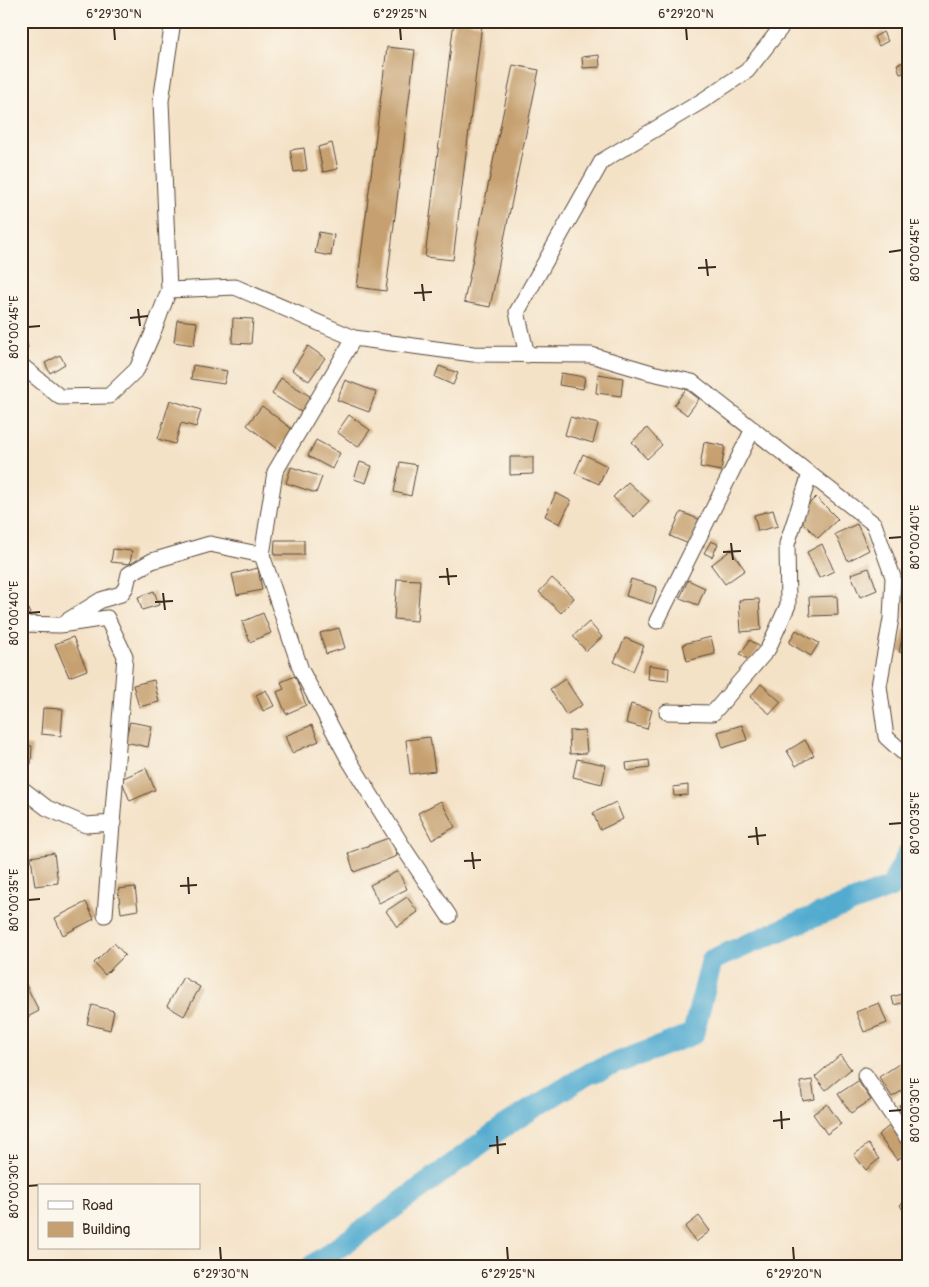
<svg xmlns="http://www.w3.org/2000/svg" width="929" height="1287" font-family="Pangolin,sans-serif">
<rect width="100%" height="100%" fill="#fbf7ec"/>
<filter id="ink" filterUnits="userSpaceOnUse"><feTurbulence type="fractalNoise" baseFrequency=".02" numOctaves="2"/><feDisplacementMap in="SourceGraphic" scale="10" xChannelSelector="R" yChannelSelector="G"/><feConvolveMatrix kernelMatrix="1 2 1 2 8 2 1 2 1" color-interpolation-filters="sRGB"/></filter>
<filter id="wash" filterUnits="userSpaceOnUse"><feTurbulence type="fractalNoise" baseFrequency=".0096" numOctaves="4" result="noise"/><feDisplacementMap in="SourceGraphic" scale="20" xChannelSelector="R" yChannelSelector="G"/><feGaussianBlur stdDeviation="1.12" result="paint"/><feColorMatrix in="noise" values="0 0 0 0 0 0 0 0 0 0 0 0 0 0 0 0 0 1.4 0 .05"/><feComposite in="paint" operator="in"/></filter>
<g filter="url(#wash)">
<rect width="100%" height="100%" fill="#f4e2c7"/>
<g fill="none" stroke-linecap="round" stroke-linejoin="round">
<path stroke="#52acd0" stroke-width="22" d="M312,1266L373,1223L503,1127L588,1074L693,1034L712,960L795,924L891,887L908,854"/>
</g>
<g id="blocks">
<path fill="#c6a070" d="M454,21L482,24L453,260L425,257Z
M883,32L888,41L879,46L874,37Z
M387,47L415,50L386,291L357,287Z
M599,55L600,67L583,68L582,57Z
M908,61V72L900,74L897,64Z
M513,65L539,70L490,307L464,302Z
M332,143L338,169L323,172L318,147Z
M304,148L307,170L294,172L290,150Z
M319,232L334,235L331,256L315,253Z
M233,318L253,319L251,344L232,343Z
M177,320L197,322L194,345L174,342Z
M24,332L28,348L21,350V333Z
M308,346L325,358L309,381L292,370Z
M60,355L65,364L50,373L45,363Z
M193,365L227,371L224,384L191,379Z
M439,366L458,373L453,385L435,377Z
M561,373L585,377L583,389L559,385Z
M598,374L623,378L621,396L596,393Z
M281,378L313,398L304,414L272,394Z
M345,380L376,392L369,412L337,400Z
M686,389L699,399L687,415L674,405Z
M170,400L201,410L196,427L181,423L175,444L158,439Z
M262,406L293,430L278,450L247,425Z
M349,415L370,430L358,447L337,432Z
M570,417L598,424L593,443L565,435Z
M647,428L662,445L647,459L632,442Z
M316,440L340,453L332,469L308,456Z
M704,442L725,446L721,471L700,467Z
M583,454L607,466L599,484L575,473Z
M510,457H533V474L510,475Z
M360,462L372,466L366,483L354,479Z
M400,462L417,465L411,496L394,492Z
M291,467L322,477L316,493L286,483Z
M628,482L649,501L634,517L613,497Z
M556,493L571,501L560,524L545,516Z
M816,497L838,519L818,538L802,522L804,521L798,515Z
M773,510L778,526L758,531L754,515Z
M681,512L701,520L691,545L670,536Z
M857,524L869,550L848,561L835,534Z
M275,540H304V555H274Z
M711,541L718,544L712,557L704,553Z
M822,544L834,571L819,578L807,552Z
M113,549L132,551L130,564L111,562Z
M731,550L745,570L725,584L711,565Z
M258,568L262,590L237,595L232,574Z
M869,568L877,590L860,597L851,574Z
M552,578L574,598L561,613L539,592Z
M397,579L420,580L417,621L394,619Z
M631,579L657,587L652,604L626,596Z
M688,580L705,588L698,605L680,598Z
M154,591L159,605L142,610L138,597Z
M904,595H908V618H905Z
M837,596L838,615L810,616L809,597Z
M759,599L761,630L741,632L739,600Z
M25,601L30,614L21,617V602Z
M263,613L271,633L250,642L242,622Z
M589,622L602,637L586,651L573,636Z
M339,628L345,648L326,654L320,633Z
M904,629L908,630V654L899,652Z
M796,630L819,643L811,656L789,643Z
M73,637L87,670L69,677L55,644Z
M711,637L715,654L687,661L683,644Z
M625,638L644,646L633,671L614,662Z
M750,640L760,647L750,661L740,654Z
M649,665L669,668L668,681L648,679Z
M295,676L306,705L286,714L277,692L284,689L281,682Z
M565,679L582,705L566,715L550,689Z
M154,680L159,702L139,707L133,685Z
M761,684L781,702L770,714L750,697Z
M266,690L274,706L263,711L256,695Z
M631,704L652,710L647,729L626,723Z
M43,708L63,709L61,736L41,734Z
M130,722L152,726L148,747L125,742Z
M312,725L319,741L292,753L285,736Z
M742,725L747,740L723,748L718,732Z
M585,730L587,753L570,754L569,731Z
M430,737L435,771L410,774L406,740Z
M805,740L814,755L796,766L787,751Z
M21,745L32,746L31,764L21,763Z
M577,759L606,765L602,784L573,777Z
M649,760L650,768L627,771L626,763Z
M146,768L155,790L130,801L121,779Z
M688,785V795L674,796L673,787Z
M441,801L455,827L432,840L418,813Z
M616,802L623,819L600,830L593,813Z
M391,837L397,856L354,872L348,853Z
M54,853L58,883L35,886L31,857Z
M398,871L407,889L379,903L370,885Z
M135,887L138,910L121,913L118,889Z
M407,897L418,912L397,927L386,911Z
M86,902L94,919L63,935L55,918Z
M114,943L125,955L105,975L94,963Z
M183,977L200,987L184,1016L167,1006Z
M25,983L39,1011L22,1020L21,985Z
M902,994L905,1002L894,1005L892,997Z
M879,1003L887,1023L864,1032L856,1012Z
M92,1005L114,1011L110,1030L87,1024Z
M840,1055L851,1069L826,1090L815,1077Z
M902,1062L908,1071V1087L892,1097L879,1077Z
M812,1080L815,1099L803,1101L800,1082Z
M858,1081L871,1100L851,1113L838,1094Z
M908,1101V1114L904,1116L899,1105Z
M827,1104L841,1124L827,1134L813,1114Z
M893,1123L908,1144V1152L897,1160L878,1135Z
M868,1144L879,1159L866,1170L854,1155Z
M908,1200V1218L900,1205Z
M699,1216L710,1231L696,1242L685,1227Z"/>
</g>
</g>
<g filter="url(#ink)">
<use href="#blocks" fill-opacity="0" stroke="#574637" stroke-width="1"/>
<g fill="none" stroke-linecap="round" stroke-linejoin="round">
<defs>
<path id="minor" d="M169,290L235,287L354,338L473,354L591,355L652,373L692,382L874,524L893,577L891,619L879,686L886,737L908,757
M354,338L275,472L262,555L301,670L349,760L405,850L449,916
M527,355L517,312L602,161L702,101L747,71L780,29L783,21
M21,365L60,397L109,396L137,369L152,335L169,290L161,101L173,21
M67,621L101,600L121,594L126,587L129,574L152,561L210,544L262,555
M657,621L753,429
M21,624L60,625L107,618L125,656L105,915
M667,712L713,713L768,649L788,605L787,544L810,474
M21,788L47,808L86,825L113,823
M865,1075L908,1139"/>
</defs>
<use href="#minor" stroke="#574637" stroke-width="17"/>
<use href="#minor" stroke="#fff" stroke-width="15"/>
</g>
</g>
<path fill="none" stroke="#3b2a1e" stroke-width="2" d="M114,28L115,40M400,28L401,40M686,28L687,40M889,252L902,250M706,259L708,276M698,268L716,267M422,284L424,301M414,293L432,292M138,309L140,326M130,318L148,316M28,327L40,326M889,538L902,537M731,543L733,560M723,552L741,551M447,568L449,585M439,577L457,576M163,593L165,610M155,602L173,601M28,613L40,612M889,824L902,823M756,827L758,845M748,837L766,835M472,852L474,869M464,861L481,860M188,877L189,894M180,886L197,885M28,900L40,899M781,1111L782,1129M889,1111L902,1110M773,1121L790,1119M497,1136L498,1154M489,1146L506,1144M28,1186L40,1185M220,1247L221,1260M507,1247L508,1260M793,1247L794,1260"/>
<rect width="929" height="1287" fill="none" stroke="#fbf7ec" stroke-width="55"/>
<rect x="38" y="1184" width="162" height="65" fill="#fbf7ec" stroke="#aea59a"/>
<rect x="48" y="1201" width="25" height="8" fill="#ffffff" stroke="#aea59a"/>
<text x="82" y="1210" font-size="15" fill="#3b2a1e">Road</text>
<rect x="48" y="1222" width="25" height="15" fill="#c6a070" stroke="#aea59a"/>
<text x="82" y="1234" font-size="15" fill="#3b2a1e">Building</text>
<rect x="28" y="28" width="874" height="1232" fill="none" stroke="#3b2a1e" stroke-width="2"/>
<g font-size="12" text-anchor="middle" fill="#3b2a1e">
<text x="114" y="18">6°29'30"N</text>
<text x="400" y="18">6°29'25"N</text>
<text x="686" y="18">6°29'20"N</text>
<text transform="translate(915 250) rotate(-90)" y="4">80°00'45"E</text>
<text transform="translate(14 327) rotate(-90)" y="4">80°00'45"E</text>
<text transform="translate(915 537) rotate(-90)" y="4">80°00'40"E</text>
<text transform="translate(14 613) rotate(-90)" y="4">80°00'40"E</text>
<text transform="translate(915 823) rotate(-90)" y="4">80°00'35"E</text>
<text transform="translate(14 900) rotate(-90)" y="4">80°00'35"E</text>
<text transform="translate(915 1110) rotate(-90)" y="4">80°00'30"E</text>
<text transform="translate(14 1186) rotate(-90)" y="4">80°00'30"E</text>
<text x="221" y="1278">6°29'30"N</text>
<text x="508" y="1278">6°29'25"N</text>
<text x="794" y="1278">6°29'20"N</text>
</g>
</svg>
